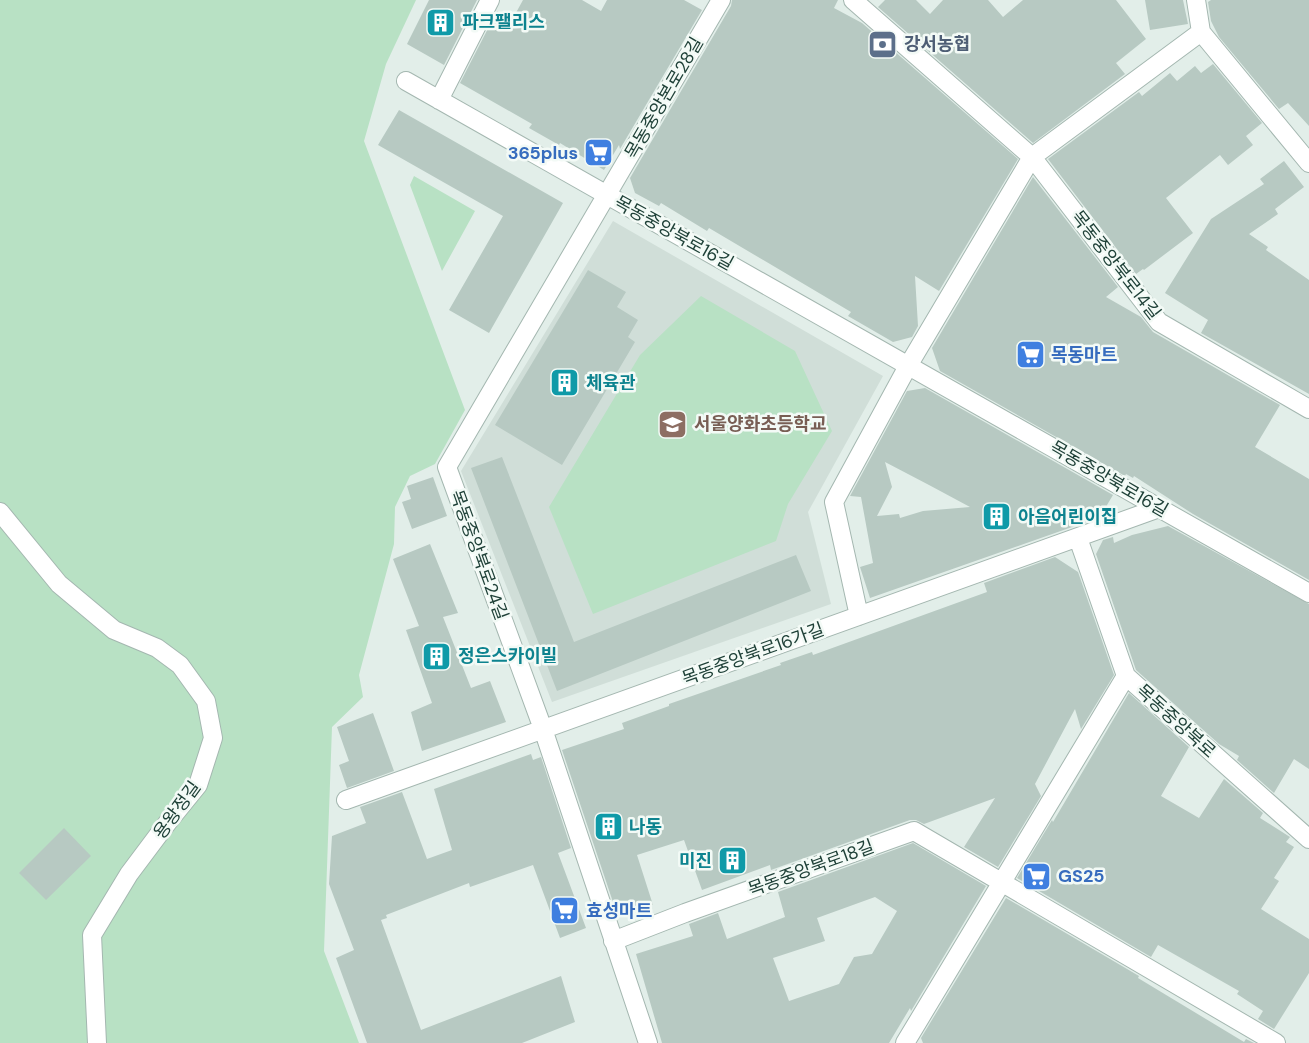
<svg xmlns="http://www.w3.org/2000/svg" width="1309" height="1043" font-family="'DM Sans','Noto Sans KR',sans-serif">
<rect width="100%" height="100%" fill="#e2eee9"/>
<path fill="#d0ded8" d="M613,221L883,376L808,512L831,604L552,702L461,471Z"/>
<path fill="#b8e1c4" d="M0,0H416L386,64L364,141L465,410L435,464L410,476L395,507L394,544L359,675L363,697L332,727L324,951L359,1043H0Z
M414,176L475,211L442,271L410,185Z
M701,296L795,351L832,431L788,504L776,541L593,614L549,507L640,355Z"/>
<path fill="#b7c9c2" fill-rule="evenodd" d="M429,0H477L444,65L407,44Z
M523,0H582L601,11L607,0H684L702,10L620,149L619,145L604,170L560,143L559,145L529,128L532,124L460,83L497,11L512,20Z
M732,0H838L834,8L862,23L1018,159L939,291L915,276L918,326L912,337L893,342L848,316L851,312L709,228L707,231L661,203L659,206L635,193L630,178L731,6Z
M885,0H916L930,14L943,0H988L1003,17L1023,0H1116L1146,39L1116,63L1125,74L1033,143L878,7Z
M1145,0H1183L1188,24L1150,30Z
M1211,0H1309V126L1288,103L1279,109L1219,37L1211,21L1208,2Z
M1213,64L1262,123L1246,136L1253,145L1228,165L1220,155L1166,198L1193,233L1144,270L1143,269L1136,274L1048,159L1139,92L1142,96L1170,73L1177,81L1195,66L1201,73Z
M399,110L563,203L489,333L449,310L503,216L378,145Z
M1284,161L1304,187L1275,209L1278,214L1249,234L1268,247L1266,250L1309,280V394L1201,333L1208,320L1165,293L1211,219L1264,184L1260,179Z
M1033,177L1118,287L1106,297L1141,317L1153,332L1280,405L1255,447L1309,479V580L1193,514L1134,476L1133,478L1126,474L1125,476L940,371L932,348Z
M588,270L626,292L617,307L638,320L628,337L635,342L562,465L495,425Z
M925,388L1113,495L1107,505L1109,514L870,598L860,567L873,563L861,497L850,496L907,391ZM885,462L929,485L970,507L923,511L900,518L899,514L877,516L892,487Z
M502,457L574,642L796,555L811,591L557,691L471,468Z
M433,477L447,516L412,529L402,502L411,499L407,486Z
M1168,526L1309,604V769L1294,759L1274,793L1237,760L1239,756L1219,744L1136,670L1096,554L1103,540L1113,537L1114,543L1132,535Z
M430,544L458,613L443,617L471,688L490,681L506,722L422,751L411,712L432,703L406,630L419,626L393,559Z
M1055,557L1078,572L1114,675L1081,729L1075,709L1035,784L1041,796L998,867L964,847L995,798L924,824L916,820H910L771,870L770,865L702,890L684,840L637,855L653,905L618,917L562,750L624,729L622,723L669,706V704L781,665L780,663L812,652L813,655L987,592L984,583Z
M1129,693L1189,747L1161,796L1199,818L1224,779L1263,813L1260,818L1290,837L1286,842L1294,847L1274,878L1279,881L1261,909L1309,939V973L1274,1029L1258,1019L1263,1011L1237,994L1239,991L1158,945L1151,957L1017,878L1052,820L1053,822Z
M373,713L394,771L347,788L339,765L349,761L337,727Z
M531,754L533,760L541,757L571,848L558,853L586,928L560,938L533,865L470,887L469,883L386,915L387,918L381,920L421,1030L561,976L575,1022L522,1043H367L336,958L354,950L329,884L332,836L366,823L360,807L402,792L427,859L452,850L434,789Z
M64,828L91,856L46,900L19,873Z
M913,843L986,886L911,1011L910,1008L889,1043H662L636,954L693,936L689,924L718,913L727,939L785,917L778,892ZM875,897L897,911L872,954L854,957L839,984L789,1001L773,958L825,941L817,918Z
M1006,898L1139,976L1138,978L1244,1042L1246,1039L1254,1043H923L921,1038Z"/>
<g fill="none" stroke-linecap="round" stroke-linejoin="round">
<defs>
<path id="minor" d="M853,0L1032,157L1159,322L1309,409
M1196,0L1201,32L1309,163
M406,81L1309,593
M439,100L490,0
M0,512L59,584L114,630L157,648L180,665L206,701L213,738L198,785L168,822L129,874L92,935L97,1043
M1078,538L1126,676L1309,839
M859,616L834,502L908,366L1032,157L1201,32
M346,800L1159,508
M613,941L685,913L914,831L1276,1043
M648,1043L543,729L447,467L721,0
M905,1043L1126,676"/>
</defs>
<use href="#minor" stroke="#a4b7b0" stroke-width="20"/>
<use href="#minor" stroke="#fff" stroke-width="18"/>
</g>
<defs>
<symbol id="building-square" viewBox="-11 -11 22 22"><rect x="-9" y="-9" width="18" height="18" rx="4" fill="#0f9aa8" stroke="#f3faf6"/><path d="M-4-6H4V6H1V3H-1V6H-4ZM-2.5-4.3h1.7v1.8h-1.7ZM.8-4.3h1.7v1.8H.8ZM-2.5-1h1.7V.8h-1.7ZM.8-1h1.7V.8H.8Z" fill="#fff"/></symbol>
<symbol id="bank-square" viewBox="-11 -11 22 22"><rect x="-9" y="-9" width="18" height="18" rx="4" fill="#5c6f8a" stroke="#f3faf6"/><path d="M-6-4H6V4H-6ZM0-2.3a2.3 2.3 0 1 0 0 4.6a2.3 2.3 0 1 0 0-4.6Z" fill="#fff"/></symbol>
<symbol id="supermarket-square" viewBox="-11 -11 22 22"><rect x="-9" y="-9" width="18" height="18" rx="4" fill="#3f7fe0" stroke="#f3faf6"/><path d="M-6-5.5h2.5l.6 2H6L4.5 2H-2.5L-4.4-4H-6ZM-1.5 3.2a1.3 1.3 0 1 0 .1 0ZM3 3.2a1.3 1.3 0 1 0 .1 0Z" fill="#fff"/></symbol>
<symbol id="school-square" viewBox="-11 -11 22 22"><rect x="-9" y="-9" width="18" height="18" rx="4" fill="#8d6e63" stroke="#f3faf6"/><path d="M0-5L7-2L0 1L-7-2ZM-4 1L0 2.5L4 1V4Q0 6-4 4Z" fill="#fff"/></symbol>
</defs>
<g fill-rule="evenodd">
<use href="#building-square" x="424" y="6" width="33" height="33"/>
<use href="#bank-square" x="866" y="28" width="33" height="33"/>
<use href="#supermarket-square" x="582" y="136" width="33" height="33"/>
<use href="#supermarket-square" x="1014" y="338" width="33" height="33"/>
<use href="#building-square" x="548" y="366" width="33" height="33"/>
<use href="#school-square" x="656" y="408" width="33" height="33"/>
<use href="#building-square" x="980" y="500" width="33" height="33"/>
<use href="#building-square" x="420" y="640" width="33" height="33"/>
<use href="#building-square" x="592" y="810" width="33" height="33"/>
<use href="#building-square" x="716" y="844" width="33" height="33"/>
<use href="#supermarket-square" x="1020" y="860" width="33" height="33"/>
<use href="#supermarket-square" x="548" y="894" width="33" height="33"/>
</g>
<g text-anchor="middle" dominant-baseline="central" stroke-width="5" stroke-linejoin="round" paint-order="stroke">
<g font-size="18" font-weight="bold" fill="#0d838f" stroke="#f3faf6" text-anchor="start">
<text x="462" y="22">파크팰리스</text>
<text x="586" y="383">체육관</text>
<text x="1018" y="517">아음어린이집</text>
<text x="458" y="656">정은스카이빌</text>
<text x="629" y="827">나동</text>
<text x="712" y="861" text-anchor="end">미진</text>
</g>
<g font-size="18" font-weight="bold" fill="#4e5e75" stroke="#f3faf6" text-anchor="start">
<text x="904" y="44">강서농협</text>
</g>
<g font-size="18" fill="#1f4138" stroke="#f3faf6">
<text transform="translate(664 98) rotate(-60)">목동중앙본로28길</text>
<text transform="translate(674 233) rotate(29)">목동중앙북로16길</text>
<text transform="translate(1116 265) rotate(52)">목동중앙북로14길</text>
<text transform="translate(1109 479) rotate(30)">목동중앙북로16길</text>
<text transform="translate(479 555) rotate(70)">목동중앙북로24길</text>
<text transform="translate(753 654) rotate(-20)">목동중앙북로16가길</text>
<text transform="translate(1176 721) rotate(42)">목동중앙북로</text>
<text transform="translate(177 810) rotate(-54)">용왕정길</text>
<text transform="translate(811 868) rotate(-20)">목동중앙북로18길</text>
</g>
<g font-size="18" font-weight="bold" fill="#366cbe" stroke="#f3faf6" text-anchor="start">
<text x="578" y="153" text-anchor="end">365plus</text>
<text x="1051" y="355">목동마트</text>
<text x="1058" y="876">GS25</text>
<text x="586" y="911">효성마트</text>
</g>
<g font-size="18" font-weight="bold" fill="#785e54" stroke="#f3faf6" text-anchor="start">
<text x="694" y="424">서울양화초등학교</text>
</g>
</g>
</svg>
